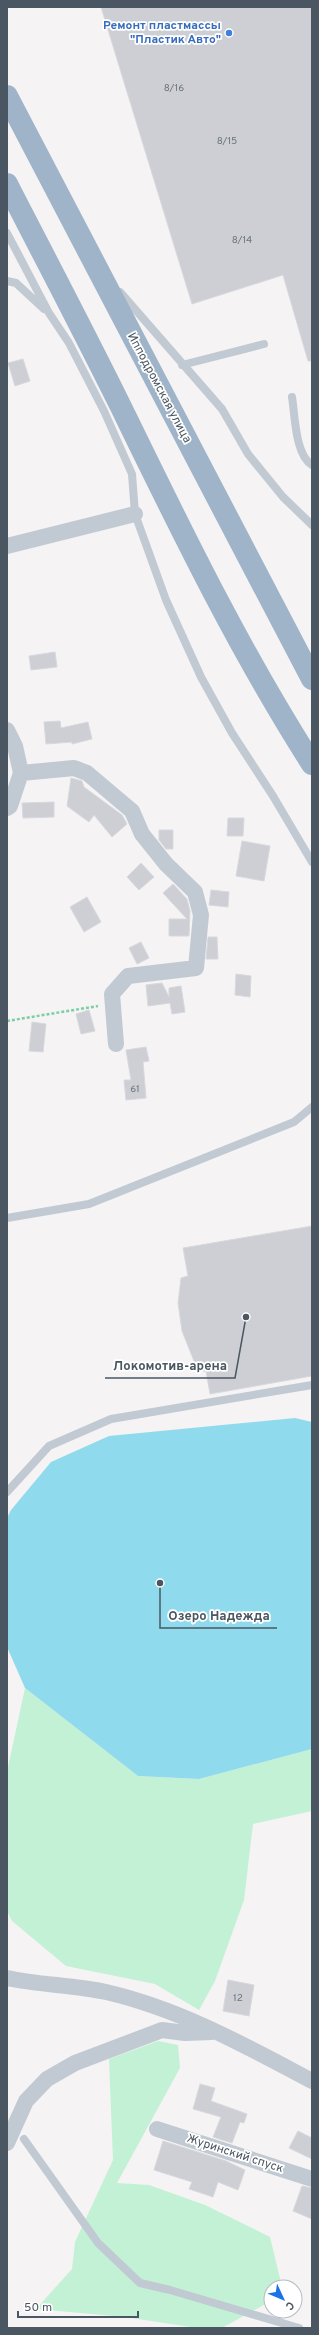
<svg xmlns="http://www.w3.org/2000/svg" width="319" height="2335" font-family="Overpass,sans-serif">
<rect width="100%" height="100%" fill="#f5f3f3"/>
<path fill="#c3f1d5" d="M25,1688L138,1776L199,1779L312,1749V1811L253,1824L244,1900L215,1981L199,2010L155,1984L66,1966L12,1921L7,1911V1772Z
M158,2041L178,2045L180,2068L117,2183L149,2185L205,2205L270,2237L282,2287H271V2301L222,2328H197L125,2317L36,2309L72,2269L75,2242L113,2160L109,2059Z"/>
<path fill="#90daee" d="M295,1418L312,1422V1749L199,1779L138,1776L25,1688L7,1647V1518L11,1510L51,1462L109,1436Z"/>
<path fill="#cdcfd5" stroke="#d7d9de" d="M101,7H312V361H308L283,275L192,304Z
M23,359L30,381L15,386L8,363Z
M55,652L57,667L31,670L29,656Z
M60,721L61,728L88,722L92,739L72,744V742L46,744L44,722Z
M71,778L82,781L84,787L122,815L127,824L112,837L94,815L89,822L67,806Z
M54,802V817L23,818L22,803Z
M228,818H244L243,836H227Z
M159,830H173V849H166L159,840Z
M242,841L270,846L264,881L236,876Z
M141,863L154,877L139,890L127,877Z
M173,884L187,899L190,911L189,936H169V919H187L163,893Z
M211,890L229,892L228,907L209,905Z
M87,897L101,922L84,932L70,907Z
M208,937H217L218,959H206Z
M141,942L149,958L137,964L129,948Z
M236,974L251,976L250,997L235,995Z
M162,983L169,997V988L181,986L185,1012L172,1014L170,1003L148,1006L146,985Z
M89,1010L95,1031L81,1034L76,1014Z
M32,1022L46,1024L43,1052L29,1051Z
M146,1047L149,1061L143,1062L146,1098L126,1100L124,1080H131L126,1050Z
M312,1226V1376L210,1394L206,1371H198L182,1331L178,1303L181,1278L188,1276L183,1248Z
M228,1980L254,1985L249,2016L223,2011Z
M200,2084L215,2088L211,2101L247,2114L244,2123L240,2122L232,2143L213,2137L221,2117L193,2109Z
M298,2131L312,2138V2159L289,2148Z
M163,2141L226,2161L245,2170L238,2190L218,2182L213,2197L189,2189L192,2182L154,2170Z
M302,2186L312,2188V2219L293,2211Z"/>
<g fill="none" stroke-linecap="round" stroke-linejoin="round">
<path stroke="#7ad0a6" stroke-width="2.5" stroke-dasharray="3 2" stroke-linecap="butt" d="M7,1021L98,1006"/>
<path stroke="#c1cad2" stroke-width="8" d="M7,233L49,313L69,343L104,411L132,474L135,514L166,600L201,677L232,733L273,796L312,862
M7,281L16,283L44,309
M120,292L222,409L248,454L283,497L312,525
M182,365L264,344
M292,397C295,415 295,455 312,465
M7,1218L89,1204L294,1122L312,1107
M7,1492L49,1446L111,1419L312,1385
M24,2139L98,2243L140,2283L170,2290L299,2328"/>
<path stroke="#c1cad2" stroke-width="16" d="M7,546L135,514
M7,730L15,746L21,773L10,806L7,808
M21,773L74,768L87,773L132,811L142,834L166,864L195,892L201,915L196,968L128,976L112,994L116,1044
M7,1978C39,1985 74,1985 106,1992C180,2009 246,2046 312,2081
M157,2129L312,2179
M7,2143L26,2101L47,2079L75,2063L162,2030L185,2033L212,2032"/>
<path stroke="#9fb4c9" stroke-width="22" d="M7,96L312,679
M7,184C45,258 84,332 121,407C180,528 239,650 312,764"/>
</g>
<circle fill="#3f7fe0" stroke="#fff" stroke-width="1.5" cx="229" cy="33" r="4"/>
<g text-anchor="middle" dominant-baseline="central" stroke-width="3.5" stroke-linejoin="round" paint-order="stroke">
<g font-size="10" fill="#6b747e">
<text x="174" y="88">8/16</text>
<text x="227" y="141">8/15</text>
<text x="242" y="240">8/14</text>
<text x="135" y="1089">61</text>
<text x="238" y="1998">12</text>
</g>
<g font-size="12" font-weight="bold" fill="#366cbe" stroke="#fff" text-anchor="end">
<text x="221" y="26">Ремонт пластмассы<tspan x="221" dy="14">"Пластик Авто"</tspan></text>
</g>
<g font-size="12" fill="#4a5661" stroke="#fff">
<text transform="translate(159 388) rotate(62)">Ипподромская улица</text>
<text transform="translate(235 2154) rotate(18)">Журинский спуск</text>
</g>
</g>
<path fill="none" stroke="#4a5661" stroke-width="1.5" d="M246 1317L235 1378H105M160 1583L160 1628H277"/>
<g fill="#4a5661" stroke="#fff" stroke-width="1.5">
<circle cx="246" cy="1317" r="4"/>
<circle cx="160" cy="1583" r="4"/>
</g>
<g font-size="13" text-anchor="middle" font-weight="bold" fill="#4a5661" stroke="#fff" stroke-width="3.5" stroke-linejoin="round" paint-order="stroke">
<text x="170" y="1370">Локомотив-арена</text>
<text x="219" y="1620">Озеро Надежда</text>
</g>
<rect width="319" height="2335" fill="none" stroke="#4a5661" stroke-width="16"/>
<g transform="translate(283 2299) rotate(134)"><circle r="19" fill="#ffffff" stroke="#b7bbc0"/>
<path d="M0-3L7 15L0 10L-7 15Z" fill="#1a73e8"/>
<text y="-6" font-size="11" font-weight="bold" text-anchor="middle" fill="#4a5661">С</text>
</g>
<path d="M18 2311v6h120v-6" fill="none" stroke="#4a5661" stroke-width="2"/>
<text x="24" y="2311" font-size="12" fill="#4a5661" stroke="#ffffff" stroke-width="3" paint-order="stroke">50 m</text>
</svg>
